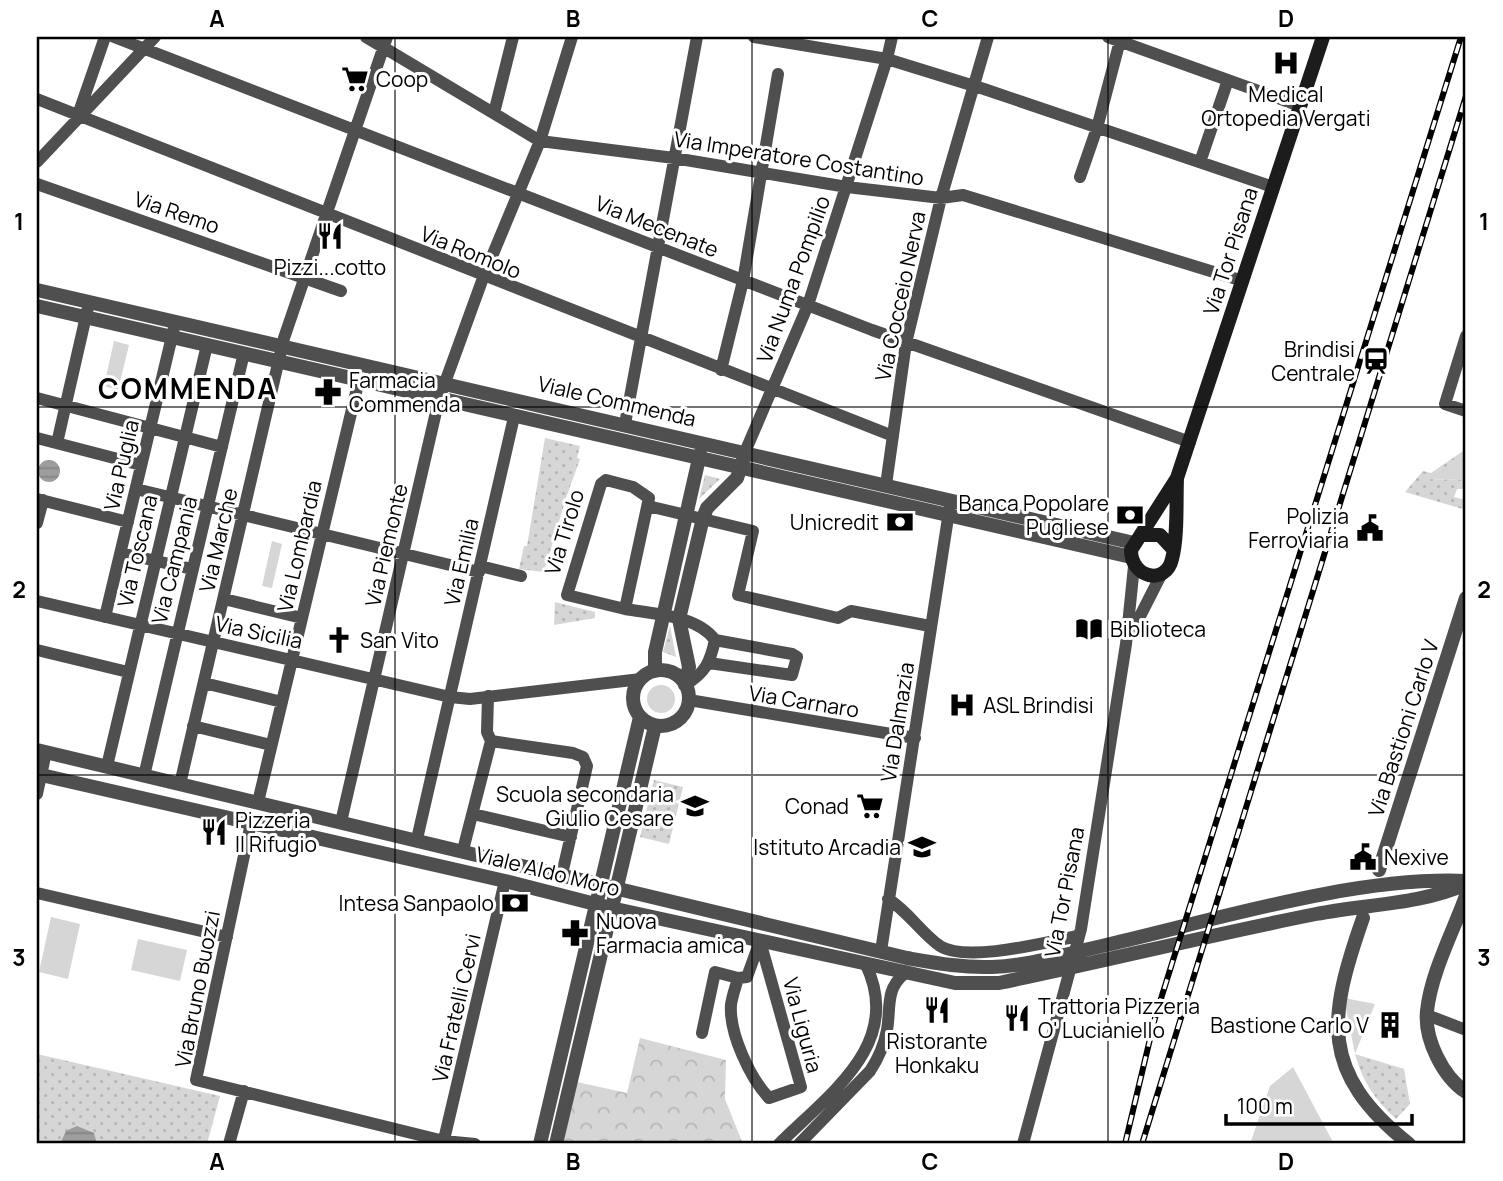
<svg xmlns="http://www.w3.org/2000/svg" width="1503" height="1181" font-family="Manrope,sans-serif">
<defs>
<pattern id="forest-crowns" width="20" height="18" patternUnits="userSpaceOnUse" patternTransform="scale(1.75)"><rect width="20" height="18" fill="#d6d6d6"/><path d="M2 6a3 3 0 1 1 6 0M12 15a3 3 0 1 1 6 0" fill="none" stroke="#b6b6b6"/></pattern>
<pattern id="park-dots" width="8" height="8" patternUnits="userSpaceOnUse" patternTransform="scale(1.75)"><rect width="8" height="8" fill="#d6d6d6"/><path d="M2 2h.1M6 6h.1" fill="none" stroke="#b6b6b6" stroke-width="1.8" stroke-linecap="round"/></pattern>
<pattern id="water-rules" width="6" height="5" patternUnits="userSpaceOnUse" patternTransform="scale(1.75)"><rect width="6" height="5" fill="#9d9d9d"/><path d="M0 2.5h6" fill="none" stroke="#858585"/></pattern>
</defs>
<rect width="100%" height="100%" fill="#fff"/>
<path fill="#d6d6d6" d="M114,341L129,345L118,390L104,386Z
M1463,457V480L1427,479L1428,476Z
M272,541L282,544L272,588L262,586Z
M647 699a14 14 0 1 1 28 0a14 14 0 1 1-28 0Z
M51,917L80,924L68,979L39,972Z
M138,939L187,950L180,981L131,970Z
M1344,998L1375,1004L1355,1054Z
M1293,1067L1334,1144H1250L1270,1086Z"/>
<path fill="url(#forest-crowns)" d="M640,1038L726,1060L725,1099L743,1144H563L577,1082L627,1093Z"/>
<path fill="url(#park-dots)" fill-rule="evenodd" d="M545,438L580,446L577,458L580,459L566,498L544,572L519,569L524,546H527Z
M1466,449V489H1457L1454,497L1466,500V510L1405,492L1423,471L1431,473ZM1463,457V480L1427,479L1429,476Z
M705,475L720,479L699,499Z
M555,602L595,612V618L554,625Z
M670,626L676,657L663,652Z
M654,780L683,787L669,844L640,837Z
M37,1054L220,1096L207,1144H37Z
M1355,1054L1404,1069L1410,1104L1396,1119C1376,1101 1362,1081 1355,1054Z"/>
<path fill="url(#water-rules)" d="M38 471a11 11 0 1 1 22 0a11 11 0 1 1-22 0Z
M77,1126L94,1133L97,1144H60L66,1131Z"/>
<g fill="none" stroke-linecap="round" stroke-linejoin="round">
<path stroke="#4f4f4f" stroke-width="12" d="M114,37L872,330L1190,442
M366,37L540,141L674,158L847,187L941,198L963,195L1243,281
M754,37L887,59L984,89L1273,187
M1108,37L1300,106
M37,99L893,436
M79,112L105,37
M494,113L513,37
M37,162L155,37
M1200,162L1228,80
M1080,177L1097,128L1121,37
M37,184L341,291
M1466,336L1445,404L1466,411
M721,370L743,281L778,74
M37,398L222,447
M625,424L697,37
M37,438L141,465
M57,443L89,303
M745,452L808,305L887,59L892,37
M606,480L633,487L649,498L625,609L567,595L601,484Z
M886,485L906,343L941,198L988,37
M136,489L479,572
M37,499L128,522
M648,506L753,531L738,595L838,618L851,611L930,626
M37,523L43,500
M121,553L192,569
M480,566L521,576
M224,599L302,618
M37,601L450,697L470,699L641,679
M625,609C653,614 697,615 715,640C710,663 705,673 685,685
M105,617L174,328
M1131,634L1162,573
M37,650L128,672
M709,663L792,675L797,657L792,654L715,640
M204,683L282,702
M488,696L487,732L491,741
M689,700L915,738
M193,726L271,745
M107,766L207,345
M144,776L244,353
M180,784L284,338L387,37
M37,794L46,752
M258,802L359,380
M473,814L571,837
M341,822L439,399L483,278L540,141L572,37
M251,823L196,1080L444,1141L475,1144
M417,839L514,417
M463,850L491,741L573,753L583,757L587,766L562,874
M37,893L227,937
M888,899C908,911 921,933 940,946C967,963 1047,942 1078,936
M760,941L801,1087L769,1098C750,1078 729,1033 731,1005C732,996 736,986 738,978L747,977Z
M881,951L950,505
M1427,1015L1466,1030
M702,1033L715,972L738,978
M229,1144L244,1091
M443,1144L505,881
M779,1144C829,1094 904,1044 866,965
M799,1144L870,1071C878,1059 884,1046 887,1030C891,1008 885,990 904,974
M1023,1144L1081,929L1126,644L1134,566"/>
<path stroke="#4f4f4f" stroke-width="14" d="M37,290L1134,543
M37,306L1131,557
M633 698a28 28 0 1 1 56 0a28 28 0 1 1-56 0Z
M655,671V652L700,454
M685,685L689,667L679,619L703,518L707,508L737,478L743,460
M37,750L907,958C936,963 963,968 992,967C1029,966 1070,953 1106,945C1215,920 1356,876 1466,881
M37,774L505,881L611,908L955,983H999C1105,961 1210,935 1316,914C1366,904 1419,905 1466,884
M1379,870L1466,598
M1466,896C1453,932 1431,973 1427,1011C1424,1039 1443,1077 1466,1092
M1363,918C1328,1018 1319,1072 1409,1144
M540,1144L640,717
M556,1144L655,726"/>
<path stroke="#1c1c1c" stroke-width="14" d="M1177,478C1176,502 1178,537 1172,559C1166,586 1131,578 1131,550L1177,478L1323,37
M1143,535H1160L1172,548"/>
<defs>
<path id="rail" d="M1125,1144L1155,1018L1461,37
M1142,1144L1466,96"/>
</defs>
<use href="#rail" stroke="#000" stroke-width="6"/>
<use href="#rail" stroke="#fff" stroke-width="3.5" stroke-dasharray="10" stroke-linecap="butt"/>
</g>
<path fill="none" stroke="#000" stroke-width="2" stroke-opacity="0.55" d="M395,37V1144M752,37V1144M1108,37V1144M37,407H1466M37,775H1466"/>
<defs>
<symbol id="hospital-bare" viewBox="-9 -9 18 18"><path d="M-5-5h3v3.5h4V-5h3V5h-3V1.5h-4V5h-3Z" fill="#000" stroke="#fff" stroke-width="2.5" paint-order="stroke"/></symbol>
<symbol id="supermarket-bare" viewBox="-9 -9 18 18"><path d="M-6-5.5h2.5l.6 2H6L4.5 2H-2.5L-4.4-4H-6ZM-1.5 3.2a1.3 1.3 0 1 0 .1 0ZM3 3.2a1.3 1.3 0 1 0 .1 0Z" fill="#000" stroke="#fff" stroke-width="2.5" paint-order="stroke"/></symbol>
<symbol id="restaurant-bare" viewBox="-9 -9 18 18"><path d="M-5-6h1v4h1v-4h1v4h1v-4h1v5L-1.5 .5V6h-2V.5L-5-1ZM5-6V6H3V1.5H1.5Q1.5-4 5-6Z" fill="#000" stroke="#fff" stroke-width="2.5" paint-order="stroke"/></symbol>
<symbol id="station-bare" viewBox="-9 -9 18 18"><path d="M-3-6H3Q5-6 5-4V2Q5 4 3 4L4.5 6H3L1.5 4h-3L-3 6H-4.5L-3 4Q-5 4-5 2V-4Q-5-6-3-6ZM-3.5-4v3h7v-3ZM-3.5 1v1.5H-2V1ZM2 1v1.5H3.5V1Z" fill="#000" stroke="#fff" stroke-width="2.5" paint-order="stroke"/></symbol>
<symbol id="pharmacy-bare" viewBox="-9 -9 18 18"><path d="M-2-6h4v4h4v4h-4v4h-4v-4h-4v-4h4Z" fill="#000" stroke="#fff" stroke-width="2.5" paint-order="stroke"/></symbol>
<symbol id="bank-bare" viewBox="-9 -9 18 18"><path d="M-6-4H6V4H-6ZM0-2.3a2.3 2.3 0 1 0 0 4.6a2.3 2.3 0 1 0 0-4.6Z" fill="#000" stroke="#fff" stroke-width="2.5" paint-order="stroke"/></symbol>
<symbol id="civic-bare" viewBox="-9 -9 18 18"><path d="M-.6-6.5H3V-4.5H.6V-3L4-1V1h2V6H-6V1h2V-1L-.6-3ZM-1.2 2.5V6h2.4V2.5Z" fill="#000" stroke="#fff" stroke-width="2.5" paint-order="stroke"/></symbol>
<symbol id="library-bare" viewBox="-9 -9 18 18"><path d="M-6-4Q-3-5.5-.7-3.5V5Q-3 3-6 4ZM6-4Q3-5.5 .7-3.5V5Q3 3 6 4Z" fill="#000" stroke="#fff" stroke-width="2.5" paint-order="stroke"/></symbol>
<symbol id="church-bare" viewBox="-9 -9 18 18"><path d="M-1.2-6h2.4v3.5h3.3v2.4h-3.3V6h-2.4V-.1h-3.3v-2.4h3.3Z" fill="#000" stroke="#fff" stroke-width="2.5" paint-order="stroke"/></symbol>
<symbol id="school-bare" viewBox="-9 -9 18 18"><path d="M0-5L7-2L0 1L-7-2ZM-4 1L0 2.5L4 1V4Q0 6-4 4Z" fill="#000" stroke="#fff" stroke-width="2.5" paint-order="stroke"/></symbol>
<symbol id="building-bare" viewBox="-9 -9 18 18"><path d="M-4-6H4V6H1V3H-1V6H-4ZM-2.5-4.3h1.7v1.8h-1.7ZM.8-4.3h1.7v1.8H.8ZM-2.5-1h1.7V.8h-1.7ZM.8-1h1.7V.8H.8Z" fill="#000" stroke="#fff" stroke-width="2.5" paint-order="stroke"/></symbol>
</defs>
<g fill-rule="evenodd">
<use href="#hospital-bare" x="1267" y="44" width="38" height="38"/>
<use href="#supermarket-bare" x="336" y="60" width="38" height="38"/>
<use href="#restaurant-bare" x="311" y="217" width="38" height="38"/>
<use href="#station-bare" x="1357" y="342" width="38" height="38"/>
<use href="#pharmacy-bare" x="309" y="373" width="38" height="38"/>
<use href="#bank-bare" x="1111" y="496" width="38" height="38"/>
<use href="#bank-bare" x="881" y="503" width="38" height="38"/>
<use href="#civic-bare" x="1351" y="509" width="38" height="38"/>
<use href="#library-bare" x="1070" y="610" width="38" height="38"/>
<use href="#church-bare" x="320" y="621" width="38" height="38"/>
<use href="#hospital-bare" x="943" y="686" width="38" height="38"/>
<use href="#school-bare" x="676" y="787" width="38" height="38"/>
<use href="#supermarket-bare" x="851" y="787" width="38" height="38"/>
<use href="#restaurant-bare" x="195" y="813" width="38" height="38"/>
<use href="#school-bare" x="903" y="828" width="38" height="38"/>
<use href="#civic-bare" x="1344" y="838" width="38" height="38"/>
<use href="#bank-bare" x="496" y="884" width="38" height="38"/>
<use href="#pharmacy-bare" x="556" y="914" width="38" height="38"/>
<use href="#restaurant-bare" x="918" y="991" width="38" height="38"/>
<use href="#restaurant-bare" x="998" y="999" width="38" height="38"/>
<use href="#building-bare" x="1371" y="1006" width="38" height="38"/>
</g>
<g text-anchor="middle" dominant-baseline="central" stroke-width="6" stroke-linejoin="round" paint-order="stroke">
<g font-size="21" fill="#000" stroke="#fff" text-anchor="start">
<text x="376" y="79">Coop</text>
<text x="1286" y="94" text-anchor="middle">Medical<tspan x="1286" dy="24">Ortopedia Vergati</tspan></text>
<text x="330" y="267" text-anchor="middle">Pizzi...cotto</text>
<text x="1355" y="349" text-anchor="end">Brindisi<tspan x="1355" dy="24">Centrale</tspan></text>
<text x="349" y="380">Farmacia<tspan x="349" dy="24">Commenda</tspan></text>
<text x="1109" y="503" text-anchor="end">Banca Popolare<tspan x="1109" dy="24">Pugliese</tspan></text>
<text x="1349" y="516" text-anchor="end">Polizia<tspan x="1349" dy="24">Ferroviaria</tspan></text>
<text x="879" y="522" text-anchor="end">Unicredit</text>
<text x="1110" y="629">Biblioteca</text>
<text x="360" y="640">San Vito</text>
<text x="983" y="705">ASL Brindisi</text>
<text x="674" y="794" text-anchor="end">Scuola secondaria<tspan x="674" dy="24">Giulio Cesare</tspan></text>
<text x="849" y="806" text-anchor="end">Conad</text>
<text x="235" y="820">Pizzeria<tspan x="235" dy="24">Il Rifugio</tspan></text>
<text x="901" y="847" text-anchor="end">Istituto Arcadia</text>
<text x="1384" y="857">Nexive</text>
<text x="494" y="903" text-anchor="end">Intesa Sanpaolo</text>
<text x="596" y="921">Nuova<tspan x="596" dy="24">Farmacia amica</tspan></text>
<text x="1038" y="1006">Trattoria Pizzeria<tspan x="1038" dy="24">O' Lucianiello</tspan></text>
<text x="1369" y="1025" text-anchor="end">Bastione Carlo V</text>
<text x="937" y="1041" text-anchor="middle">Ristorante<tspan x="937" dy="24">Honkaku</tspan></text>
</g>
<g font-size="21" fill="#000" stroke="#fff">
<text transform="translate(799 158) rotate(9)">Via Imperatore Costantino</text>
<text transform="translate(177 212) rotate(19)">Via Remo</text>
<text transform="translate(657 226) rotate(22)">Via Mecenate</text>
<text transform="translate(1230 251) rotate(-72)">Via Tor Pisana</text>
<text transform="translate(471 252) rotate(22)">Via Romolo</text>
<text transform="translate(793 279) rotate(-70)">Via Numa Pompilio</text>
<text transform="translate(900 296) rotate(-78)">Via Cocceio Nerva</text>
<text transform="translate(617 401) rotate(13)">Viale Commenda</text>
<text transform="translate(121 465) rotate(-77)">Via Puglia</text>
<text transform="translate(564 532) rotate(-73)">Via Tirolo</text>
<text transform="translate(218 540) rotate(-77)">Via Marche</text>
<text transform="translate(386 545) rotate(-77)">Via Piemonte</text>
<text transform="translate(299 546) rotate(-77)">Via Lombardia</text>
<text transform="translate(137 551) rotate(-77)">Via Toscana</text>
<text transform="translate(174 560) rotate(-76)">Via Campania</text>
<text transform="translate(461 562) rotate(-77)">Via Emilia</text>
<text transform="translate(259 632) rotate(12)">Via Sicilia</text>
<text transform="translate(804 701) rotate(9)">Via Carnaro</text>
<text transform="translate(897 722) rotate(-81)">Via Dalmazia</text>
<text transform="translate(1403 728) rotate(-72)">Via Bastioni Carlo V</text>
<text transform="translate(548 871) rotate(14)">Viale Aldo Moro</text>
<text transform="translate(1064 892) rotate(-79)">Via Tor Pisana</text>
<text transform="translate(197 989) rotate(-79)">Via Bruno Buozzi</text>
<text transform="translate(456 1008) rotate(-77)">Via Fratelli Cervi</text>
<text transform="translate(803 1025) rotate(75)">Via Liguria</text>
</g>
<g font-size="28" font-weight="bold" letter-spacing="2" fill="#000" stroke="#fff">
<text x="188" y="388">COMMENDA</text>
</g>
</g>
<rect width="1503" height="1181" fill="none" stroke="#ffffff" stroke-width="77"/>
<path d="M1226 1114v10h186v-10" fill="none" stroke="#000000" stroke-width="3.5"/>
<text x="1237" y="1114" font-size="21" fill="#000000" stroke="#ffffff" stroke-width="5" paint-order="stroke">100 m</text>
<rect x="38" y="38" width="1426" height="1104" fill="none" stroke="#000" stroke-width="2.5"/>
<g font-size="23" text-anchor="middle" font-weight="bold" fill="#000">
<text x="217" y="27">A</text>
<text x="573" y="27">B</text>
<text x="930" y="27">C</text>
<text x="1286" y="27">D</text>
<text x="19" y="230">1</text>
<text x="1484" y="230">1</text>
<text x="19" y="598">2</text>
<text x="1484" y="598">2</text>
<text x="19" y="966">3</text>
<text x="1484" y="966">3</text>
<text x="217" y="1170">A</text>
<text x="573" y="1170">B</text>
<text x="930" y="1170">C</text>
<text x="1286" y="1170">D</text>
</g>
</svg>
